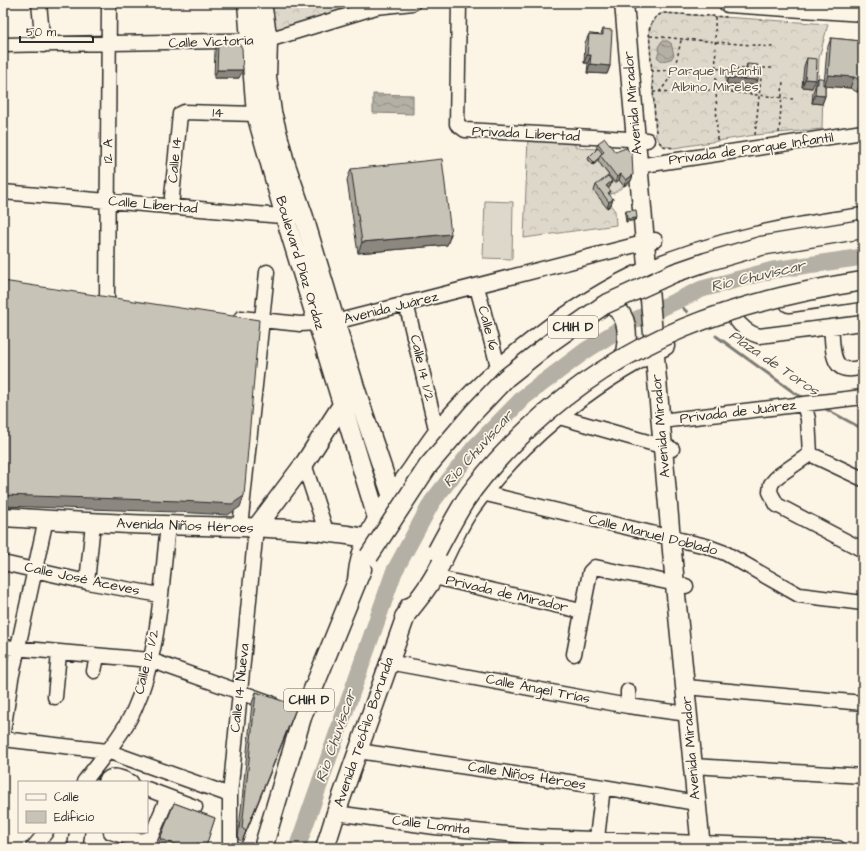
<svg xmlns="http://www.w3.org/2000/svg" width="866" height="851" font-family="'Architects Daughter',sans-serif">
<defs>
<pattern id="forest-crowns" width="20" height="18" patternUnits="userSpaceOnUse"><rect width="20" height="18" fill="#ded8ca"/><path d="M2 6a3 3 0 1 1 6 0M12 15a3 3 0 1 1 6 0" fill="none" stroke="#bfbaae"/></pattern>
<pattern id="water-waves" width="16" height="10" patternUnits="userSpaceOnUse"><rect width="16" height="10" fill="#b4b0a5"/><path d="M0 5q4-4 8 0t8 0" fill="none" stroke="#938f87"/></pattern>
</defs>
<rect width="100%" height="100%" fill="#fcf5e5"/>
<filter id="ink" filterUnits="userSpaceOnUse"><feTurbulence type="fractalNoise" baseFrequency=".025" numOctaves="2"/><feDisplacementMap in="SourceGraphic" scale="8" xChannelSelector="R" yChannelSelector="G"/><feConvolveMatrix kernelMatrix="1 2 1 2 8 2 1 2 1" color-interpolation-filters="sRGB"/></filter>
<g filter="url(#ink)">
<path fill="url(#forest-crowns)" stroke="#84827a" d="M262,3H435L376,7L268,40Z
M663,13L828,24L819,58L818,86L823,87L822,129L755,135L674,148L663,146L656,137L649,31L655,17Z
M528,137L575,140V147L596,149L597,151L588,160L593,165L598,161L614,183L619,180L624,186L614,193L607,195L606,199L615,211L616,225L524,238Z"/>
<path fill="#ded8ca" stroke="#84827a" d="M485,201L513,202L512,259L483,258Z"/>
<path fill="url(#water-waves)" stroke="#7d7b74" d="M662,41H667L671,43L674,55L671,59L662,61L657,57L659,52L658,47Z
M373,94L413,95V114L373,113Z"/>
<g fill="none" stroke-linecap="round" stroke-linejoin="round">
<path stroke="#7d7b74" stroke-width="3" d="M676,301L687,312
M716,336L796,394L805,398
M822,407L863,429"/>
<path stroke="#b4b0a5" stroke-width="17" d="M297,848L394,572L432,502L474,448L524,397L585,351L631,322L702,289L773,270L863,257"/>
<defs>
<path id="minor" d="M39,3L43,45
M459,3L457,124L465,130L647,140
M3,45L268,40L376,7L413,3
M638,166L863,132
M3,192L293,217
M171,207L180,114L184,112L256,114
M477,287L499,370
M107,300L109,3
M406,303L437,433
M241,318L300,324L335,322L655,240
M735,318C741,327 748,333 759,336L863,323
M831,327C833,339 830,368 847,369C852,370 858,368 863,367
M804,404L808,419L810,454L778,476L771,484L770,492L777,505L863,550
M556,416L672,449
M661,421L863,397
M810,454L863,479
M304,464L326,531
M482,493L706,546L725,553L799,595L863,603
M240,527L267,272
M3,563L87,582L160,595
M434,577L581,611
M87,582L93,523
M3,647L150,660L271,703
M574,654L590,572L595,567L686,586
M388,662L628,706L688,714
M94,671L97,657
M686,687L863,703
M628,691V706
M55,697L59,653
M3,732L11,679L46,519
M3,739L107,751L230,795
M358,751L603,787L696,803
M692,766L863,776
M84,782C101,759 122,736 134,710C160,653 161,586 168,525
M105,782C112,772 121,778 131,782
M147,789L195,807
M336,813L435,827L538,837L838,848
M111,832L139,841L150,839L168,797
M33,848L46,832
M75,848L77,832
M230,848V795L256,528
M598,848L597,838L603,787"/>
<path id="major" d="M247,3L256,114L285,217L377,518
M262,3L268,40L267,77L272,112L285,162L304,217L355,387L392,497
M624,3L675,585L701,848
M728,3L863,12
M595,299C603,302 613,305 618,310C633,326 625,351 622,369
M789,303L863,292
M3,517C57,520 110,524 164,525C231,527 299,526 366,538
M256,528L304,464L347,397
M357,580C360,535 387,504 412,469C420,457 428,445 437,433C485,372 576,301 648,270C716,241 790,227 863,217
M404,617C415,604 425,592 433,578C446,557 454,533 467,513C517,442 587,384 665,346
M263,848L303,714L362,569
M325,848L336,813L409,607"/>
</defs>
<use href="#minor" stroke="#2b2b2b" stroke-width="17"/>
<use href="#major" stroke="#2b2b2b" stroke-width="21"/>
<path stroke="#2b2b2b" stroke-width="1.5" stroke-dasharray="3 3" stroke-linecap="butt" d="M715,17L717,141
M650,36L773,47
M757,68H773
M651,71L747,68
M653,92L713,90L793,99
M659,92C674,76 677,60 681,40
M656,132L649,31C651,21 654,17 663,13L727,17
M779,133L783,81
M755,135L762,68
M659,142L663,146L673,148"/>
<use href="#minor" stroke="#fcf5e5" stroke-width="14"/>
<use href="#major" stroke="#fcf5e5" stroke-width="18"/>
<defs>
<path id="major-bridge" d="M437,551C446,534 455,517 465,501C483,474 506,450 529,428C626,337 734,301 863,281
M369,556L428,466L473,413L506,378L550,343L604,305L674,273L706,262L761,246L863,229"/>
</defs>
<use href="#major-bridge" stroke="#2b2b2b" stroke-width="21" stroke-linecap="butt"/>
<use href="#major-bridge" stroke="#fcf5e5" stroke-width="18"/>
</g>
<path fill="#aca89d" stroke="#2b2b2b" d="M603,29L610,66L607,74L587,73L588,63H584L585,43L589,34L601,35Z
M831,38L861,41L863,93L857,92L850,88L825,86V96L822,104L812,103L813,92L818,78L823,85H824L827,49Z
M218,43L239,78H214L215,51Z
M807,58L812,88L802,87L804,66Z
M747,64L756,85L726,84V75L728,70L745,71Z
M598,143L633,175L631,181L624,186L619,180L615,183L598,161L593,165L588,159L589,157L596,150V149Z
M351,169L451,234L447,245L358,253L347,180Z
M612,181L610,187L608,188L611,191L609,195L613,199L611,205L607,208L594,191L596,185Z
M626,211L637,218L635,220L626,222L625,214Z
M256,692L297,706L242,842L238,839L252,703Z
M174,803L215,818L205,848H157Z"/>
<path fill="#8c8880" stroke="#2b2b2b" d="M587,55H591L588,63H584Z
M590,64L610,66L607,74L587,73Z
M217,70H243L239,78H214Z
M828,75L854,77L850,88L824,86Z
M728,78L758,80L756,85L726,84Z
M805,79L816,80L812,88L802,87Z
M861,81H863V93L857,92Z
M815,95L825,96L822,104L812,103Z
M599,158L598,161L593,165L594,162Z
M621,174L619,180L615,183L617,177Z
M633,175L631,181L624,186L626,180Z
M612,181L610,187L604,191L606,186Z
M613,199L611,205L607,208L609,202Z
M637,218L635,220L626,222L627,219Z
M451,234L447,245L358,253L362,242Z
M3,495L244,496L240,507L228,515L176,512L3,506Z
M297,706L293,717L242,842L246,831Z"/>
<path fill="#c8c3b7" stroke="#2b2b2b" d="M603,29L612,30L610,66L590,64L591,55H587L589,34L603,35Z
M831,38L861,41L863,40V81H861L854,77L828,75Z
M235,42L239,44L242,48L243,70H217L218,43Z
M807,58L817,59L816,80L805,79Z
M747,64L758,65V80L728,78V70L747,71Z
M818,78H823V85H825V96L815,95L816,84H818Z
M605,138L615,152L626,148L632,154L633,175L626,180L621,174L617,177L600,155L604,152L598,143Z
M598,148L602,153L600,155L599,158L594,162L589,157Z
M442,159L451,234L362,242L351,169Z
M608,176L612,181L606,186L611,191L608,193L613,199L609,202L596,185Z
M636,210L637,218L627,219L626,211Z
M3,281L259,320L244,496L232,504L180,501L3,495Z
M256,692L297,706L246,831L242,828Z
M174,803L215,818L206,846L197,843L196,848H185L160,839Z"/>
</g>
<g text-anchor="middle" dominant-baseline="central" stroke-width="3.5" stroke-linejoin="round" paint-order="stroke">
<g fill="#fcf5e5" stroke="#6a6863" stroke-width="1">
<rect x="548" y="316" width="50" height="22" rx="3"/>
<rect x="284" y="689" width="50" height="22" rx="3"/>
</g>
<g font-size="13" font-weight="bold" fill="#2b2b2b">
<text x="573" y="327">CHIH D</text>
<text x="309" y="700">CHIH D</text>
</g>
<g font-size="14" fill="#2b2b2b" stroke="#fcf5e5">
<text transform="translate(211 42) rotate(-2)">Calle Victoria</text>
<text transform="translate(633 103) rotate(-95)">Avenida Mirador</text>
<text transform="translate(218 113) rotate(2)">14</text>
<text transform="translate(526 134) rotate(3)">Privada Libertad</text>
<text transform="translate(751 149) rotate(-8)">Privada de Parque Infantil</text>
<text transform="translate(108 151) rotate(-90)">12 A</text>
<text transform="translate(175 160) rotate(-85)">Calle 14</text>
<text transform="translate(153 205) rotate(5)">Calle Libertad</text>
<text transform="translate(300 263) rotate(73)">Boulevard Díaz Ordaz</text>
<text transform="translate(391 308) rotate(-14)">Avenida Juárez</text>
<text transform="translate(488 328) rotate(75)">Calle 16</text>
<text transform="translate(422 368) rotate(77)">Calle 14 1/2</text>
<text transform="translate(738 412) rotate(-7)">Privada de Juárez</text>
<text transform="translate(661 426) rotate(-95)">Avenida Mirador</text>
<text transform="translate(185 526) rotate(2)">Avenida Niños Héroes</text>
<text transform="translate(653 535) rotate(14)">Calle Manuel Doblado</text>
<text transform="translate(82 579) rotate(12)">Calle José Aceves</text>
<text transform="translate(507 594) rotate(13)">Privada de Mirador</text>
<text transform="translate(147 662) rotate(-76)">Calle 12 1/2</text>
<text transform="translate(240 688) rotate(-84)">Calle 14 Nueva</text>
<text transform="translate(538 689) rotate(11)">Calle Ángel Trías</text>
<text transform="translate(364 732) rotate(-71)">Avenida Teófilo Borunda</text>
<text transform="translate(691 748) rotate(-95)">Avenida Mirador</text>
<text transform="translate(527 776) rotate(9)">Calle Niños Héroes</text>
<text transform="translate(431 825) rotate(7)">Calle Lomita</text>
</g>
<g font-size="14" fill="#585653" stroke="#fcf5e5">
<text x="715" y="71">Parque Infantil<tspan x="715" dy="16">Albino Mireles</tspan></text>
</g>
<g font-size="15" font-style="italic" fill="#545350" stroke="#fcf5e5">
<text transform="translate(758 276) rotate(-13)">Rio Chuviscar</text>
<text transform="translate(774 363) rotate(34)">Plaza de Toros</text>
<text transform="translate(478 449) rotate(-48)">Rio Chuviscar</text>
<text transform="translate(336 736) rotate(-71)">Rio Chuviscar</text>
</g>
</g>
<rect width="866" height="851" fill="none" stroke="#fcf5e5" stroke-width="16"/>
<rect x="8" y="8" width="850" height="835" fill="none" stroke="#2b2b2b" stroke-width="1.5" filter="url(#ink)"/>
<rect x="18" y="781" width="130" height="52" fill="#fcf5e5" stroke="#a8a49b"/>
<rect x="26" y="794" width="20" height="6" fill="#fcf5e5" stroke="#a8a49b"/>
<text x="54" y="801" font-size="12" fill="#2b2b2b">Calle</text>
<rect x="26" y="811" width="20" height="12" fill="#c8c3b7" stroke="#a8a49b"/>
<text x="54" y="821" font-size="12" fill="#2b2b2b">Edificio</text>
<path d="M20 36v6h73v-6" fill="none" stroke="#2b2b2b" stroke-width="2"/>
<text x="26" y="36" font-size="12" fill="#2b2b2b" stroke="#fcf5e5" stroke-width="3" paint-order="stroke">50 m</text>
</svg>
